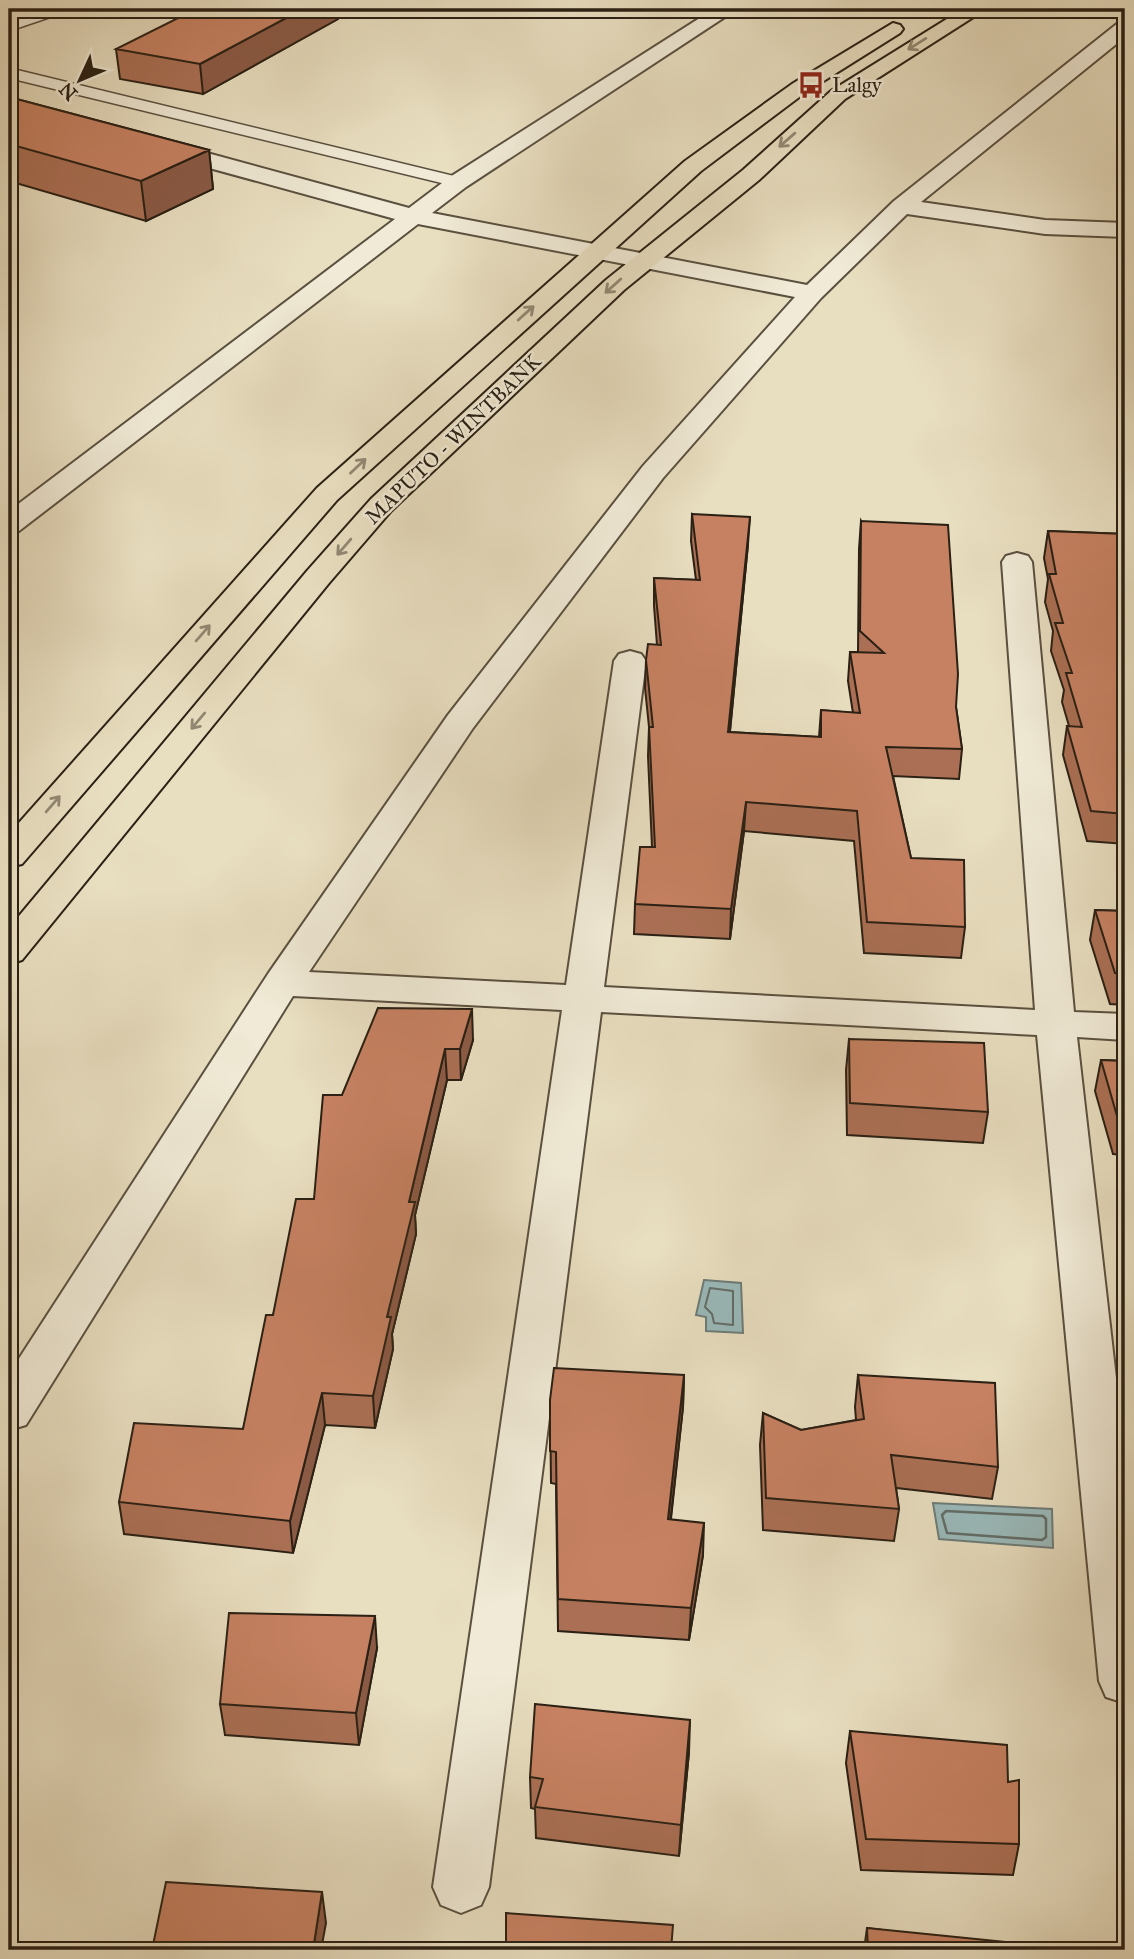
<svg xmlns="http://www.w3.org/2000/svg" width="1134" height="1959" font-family="'IM FELL Great Primer',serif">
<rect width="100%" height="100%" fill="#e8dec0"/>
<filter id="stains"><feTurbulence type="fractalNoise" baseFrequency=".00286" numOctaves="4"/><feColorMatrix values="0 0 0 0 .2 0 0 0 0 .09 0 0 0 0 .02 0 0 0 .5 -.17"/></filter>
<radialGradient id="worn" r=".72"><stop offset=".6" stop-color="#630" stop-opacity="0"/><stop offset="1" stop-color="#630" stop-opacity=".3"/></radialGradient>
<path fill="#9ababb" stroke="#6d7c78" stroke-width="2" d="M704,1280L741,1283L743,1333L706,1331V1317L696,1315Z
M933,1503L1052,1509L1053,1548L939,1539Z"/>
<g fill="none" stroke-linecap="round" stroke-linejoin="round">
<path stroke="#626d68" stroke-width="2" d="M710,1288L733,1291V1325L714,1323L712,1314L705,1307Z"/>
<path stroke="#626d68" stroke-width="2.5" d="M946,1511L1043,1516L1046,1519V1537L1042,1540L947,1533L942,1515Z"/>
<defs>
<path id="service" d="M46,9H67L65,12L9,31V22Z
M699,9H726L728,12L721,16L701,12Z
M9,68L458,177L467,182L458,187L9,78Z"/>
<path id="minor" d="M714,9H737L466,187L432,213L807,285L894,201L1118,23L1125,21V37L921,202L1045,220L1125,223V237L1045,234L907,214L821,298L663,478L473,728L309,972L566,985L614,661L619,654L630,651L641,654L646,661L604,987L1035,1010L1002,562L1006,556L1017,553L1028,556L1032,562L1074,1012L1125,1014V1040L1077,1037L1125,1457V1703L1106,1697L1099,1681L1037,1035L601,1012L489,1887L481,1905L461,1913L441,1905L433,1887L562,1010L293,996L26,1425L9,1430V1374L268,974L448,715L643,466L795,297L418,224L19,531L9,534V511L395,219L151,152L148,147L151,142H167L409,208L450,177Z"/>
<path id="trunk" d="M963,9H986L845,99L759,180L624,290L391,511L329,583L22,960L9,964V928L307,571L371,499L606,280L743,170L831,91Z
M893,23L900,25L903,29L900,33L806,92L701,171L337,500L22,864L9,867V834L317,488L685,161L792,84Z"/>
</defs>
<use href="#service" stroke="#5a503f" stroke-width="3"/>
<use href="#minor" stroke="#5a503f" stroke-width="4"/>
<use href="#trunk" stroke="#2a2014" stroke-width="4"/>
<use href="#service" fill="#f0ead6" fill-rule="evenodd"/>
<use href="#minor" fill="#f0ead6" fill-rule="evenodd"/>
<use href="#trunk" fill="#e8dec0" fill-rule="evenodd"/>
</g>
<path fill="#aa6f54" stroke="#2a2014" stroke-width="2" d="M338,19L203,94L120,79L116,49Z
M9,97L209,150L213,189L146,221L9,181Z
M692,514L748,544L730,732L819,737L821,710L853,713L848,681L850,652H858L859,549L861,521L956,707L962,749L959,779L893,776L911,858L965,927L961,958L864,953L854,841L744,831L730,939L634,934L635,904L652,847L648,756L649,727L645,688L646,660L657,645L654,606V578L696,580L691,541Z
M1048,531L1125,534V844L1087,841L1063,755L1067,726H1069L1062,702L1064,690L1051,651L1053,631L1045,602L1048,579L1044,558Z
M1095,910L1125,911V1005L1110,1004L1090,940Z
M378,1008L473,1040L461,1080H447L415,1215L416,1234L392,1334L393,1349L375,1428L325,1425L293,1553L124,1534L119,1502L243,1429L273,1315L314,1199Z
M849,1039L988,1112L983,1143L847,1135L846,1070Z
M1101,1060L1125,1061V1155L1113,1154L1095,1091Z
M684,1375L683,1407L671,1519L703,1555L689,1640L558,1631L556,1484L551,1483L550,1400Z
M858,1375L998,1467L992,1499L896,1488L899,1509L894,1541L763,1530L760,1445L763,1413L801,1430L856,1420L855,1407Z
M377,1648L359,1745L225,1735L220,1704Z
M850,1731L1008,1782L1019,1844L1013,1875L861,1870L846,1763Z
M689,1752L679,1856L536,1838L535,1809L531,1808L530,1777Z
M867,1928L1035,1950H864Z"/>
<path fill="#8b5a45" stroke="#2a2014" stroke-width="2" d="M303,9H337L338,19L203,94L200,64Z
M209,150L213,189L146,221L141,181Z
M750,517L748,544L727,761L728,732Z
M746,802L744,831L730,939L731,909Z
M472,1009L473,1040L461,1080L460,1049Z
M445,1049L447,1080L415,1215L416,1234L392,1334L393,1349L375,1428L373,1396L387,1317L409,1202Z
M684,1375L683,1407L667,1551L668,1519Z
M322,1393L325,1425L293,1553L290,1521Z
M704,1523L703,1555L689,1640L691,1608Z
M375,1616L377,1648L359,1745L356,1713Z
M690,1720L689,1752L679,1856L681,1825Z
M322,1892L326,1923L321,1950H313Z"/>
<path fill="#c68162" stroke="#2a2014" stroke-width="2" d="M196,9H303L200,64L116,49Z
M9,97L209,150L141,181L9,144Z
M692,514L750,517L728,732L821,737V710L860,713L850,652L884,653L860,631L861,521L948,525L958,674L956,707L962,749L886,747L911,858L964,860L965,927L867,922L857,811L746,802L731,909L635,904L640,847H655L649,727H653L646,660L648,644L661,645L654,578L700,580Z
M1048,531L1125,534V814L1091,811L1067,726L1082,727L1066,673H1072L1055,623H1063L1049,574H1056Z
M1095,910L1125,911V974L1115,973Z
M378,1008L472,1009L460,1049H445L409,1202H415L387,1317H391L373,1396L322,1393L290,1521L119,1502L134,1423L243,1429L266,1315H273L296,1199H314L323,1095H342Z
M849,1039L984,1043L988,1112L850,1103Z
M1101,1060L1125,1061V1123H1119Z
M554,1368L684,1375L668,1519L704,1523L691,1608L558,1599L556,1452L550,1451V1400Z
M858,1375L995,1383L998,1467L891,1455L899,1509L766,1498L763,1413L801,1430L864,1419Z
M229,1613L375,1616L356,1713L220,1704Z
M535,1704L690,1720L681,1825L535,1807L543,1779L530,1777Z
M850,1731L1007,1745L1008,1782L1019,1780V1844L866,1839Z
M166,1882L322,1892L313,1950H152Z
M506,1913L673,1925L671,1950H506Z
M867,1928L1035,1945V1950H868Z"/>
<defs><path id="oneway-shaft" d="M-6 0H5M1.5-3L5.5 0L1.5 3" fill="none" stroke-width="1.6" stroke-linecap="round" stroke-linejoin="round" transform="scale(1.75)"/></defs>
<g stroke="#928873">
<use href="#oneway-shaft" transform="translate(917 44) rotate(148)"/>
<use href="#oneway-shaft" transform="translate(787 140) rotate(139)"/>
<use href="#oneway-shaft" transform="translate(613 286) rotate(138)"/>
<use href="#oneway-shaft" transform="translate(526 313) rotate(-42)"/>
<use href="#oneway-shaft" transform="translate(358 466) rotate(-43)"/>
<use href="#oneway-shaft" transform="translate(344 547) rotate(131)"/>
<use href="#oneway-shaft" transform="translate(203 633) rotate(-49)"/>
<use href="#oneway-shaft" transform="translate(198 721) rotate(130)"/>
<use href="#oneway-shaft" transform="translate(53 804) rotate(-49)"/>
</g>
<defs>
<symbol id="bus-bare" viewBox="-9 -9 18 18"><path d="M-5-6H5V4H4V6H2V4H-2V6H-4V4H-5ZM-3.5-4V0h7V-4ZM-3.5 1.2v1.5H-2V1.2ZM2 1.2v1.5H3.5V1.2Z" fill="#8f2418" stroke="#f0ead6" stroke-width="2.5" paint-order="stroke"/></symbol>
</defs>
<g fill-rule="evenodd">
<use href="#bus-bare" x="792" y="66" width="38" height="38"/>
</g>
<g text-anchor="middle" dominant-baseline="central" stroke-width="5" stroke-linejoin="round" paint-order="stroke">
<g font-size="21" fill="#2a2014" stroke="#f0ead6" text-anchor="start">
<text x="832" y="85">Lalgy</text>
</g>
<g font-size="21" fill="#2a2014" stroke="#f0ead6">
<text transform="translate(453 439) rotate(-44)">MAPUTO - WINTBANK</text>
</g>
</g>
<rect width="1134" height="1959" fill="none" stroke="#e8dec0" stroke-width="35"/>
<rect x="10" y="10" width="1113" height="1938" fill="none" stroke="#2a2014" stroke-width="3.5"/>
<rect x="18" y="18" width="1099" height="1924" fill="none" stroke="#2a2014" stroke-width="2"/>
<g transform="translate(80 80) rotate(226)" stroke="#f0ead6" stroke-width="5" paint-order="stroke">
<path d="M0-5L12 26L0 18L-12 26Z" fill="#2a2014"/>
<text y="-10" font-size="19" font-weight="bold" text-anchor="middle" fill="#2a2014">N</text>
</g>
<rect width="100%" height="100%" filter="url(#stains)"/>
<rect width="100%" height="100%" fill="url(#worn)"/>
</svg>
